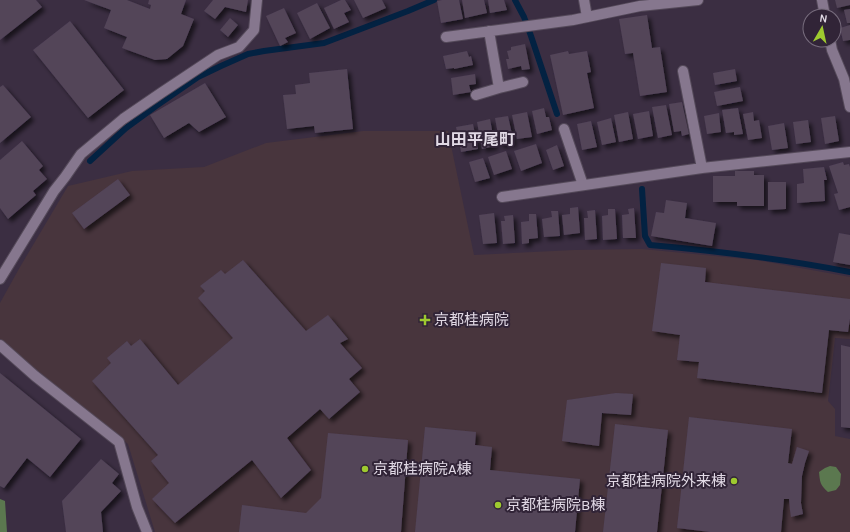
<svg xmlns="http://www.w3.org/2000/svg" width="850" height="532" font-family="Karla,'Noto Sans JP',sans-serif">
<defs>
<filter id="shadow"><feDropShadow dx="3.5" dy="3.5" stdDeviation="2" flood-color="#0009"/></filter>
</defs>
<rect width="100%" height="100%" fill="#3b2e42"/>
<path fill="#48353d" d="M363,131H448L474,255L574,250L642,249L756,260L850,277V339L835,338L828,401L835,409V436L850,439V532H155L128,444L0,340V303L20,267L68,186L132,171L204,167L266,143Z"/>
<path fill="#5b784f" d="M830,466L836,467L841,474L840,485L836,490L828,492C820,485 820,482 819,472L825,468Z
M0,499L5,501L7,532H0Z"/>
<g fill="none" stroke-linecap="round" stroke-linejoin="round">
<path stroke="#032242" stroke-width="6" d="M515,0L524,17L531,36L557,114
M90,161L126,128L156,106L198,77L221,66L248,54L264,51L324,43L408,11L434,0
M642,189L645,236L650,245C717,251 784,259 850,272"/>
</g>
<path fill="#524459" filter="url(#shadow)" d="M0,0H36L42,7L0,40Z
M84,0H127L150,9L151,5L148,4L149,0H186L181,14L194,19L183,46L167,59L155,60L122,48L127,37L104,28L111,10Z
M213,0H248L246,12L225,7L215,19L204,11Z
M341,0H345L351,10L344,13L349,22L334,29L324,8Z
M354,0H382L386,8L363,18Z
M442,0H459L463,19L441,23L437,1Z
M462,0H484L487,13L465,18Z
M488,0H504L507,10L490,13Z
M835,0H850V5L837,8Z
M317,3L330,28L310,39L297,13Z
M284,8L296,33L285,38L288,42L280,46L266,16Z
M850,9V23H847L844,10Z
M647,15L652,48L660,47L667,92L640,96L633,53L625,54L619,19Z
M230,18L238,25L228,37L220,30Z
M70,21L124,90L88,118L33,50Z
M850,25V40L843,41L840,28Z
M525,44L530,69L522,70L521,66L508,69L506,59H509L507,51L511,50V47Z
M467,51L469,57L471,56L473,65L454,69V68L446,69L443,56Z
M568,51L569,54L587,51L591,72L587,73L594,108L563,115L550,55Z
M347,69L353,129L315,133L314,126L287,129L283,95L296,94L295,85L310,83L309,73Z
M735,69L737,81L715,85L713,73Z
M475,74L476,84L469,85L471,92L453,95L451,78Z
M205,83L226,117L199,132L189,123L164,138L150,115Z
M3,85L31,117L0,143V87Z
M740,87L743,101L717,106L714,92Z
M682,102L689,134L682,136L681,131L674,132L669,104Z
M666,105L672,135L658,138L652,107Z
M544,108L546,117H549L552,130L537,134L532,111Z
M738,108L743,134L734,135V132L726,133L722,110Z
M649,111L653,136L638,139L633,114Z
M527,112L532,137L517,139L512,115Z
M628,112L633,139L619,142L614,115Z
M753,112L754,121L759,120L762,138L748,140L743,114Z
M719,113L721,132L707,134L704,116Z
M508,116L514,143L500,145L495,118Z
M835,116L839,141L825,144L821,118Z
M611,118L616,142L602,145L597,122Z
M490,119L495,146L482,149L477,122Z
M808,120L811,142L796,144L793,122Z
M591,121L597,147L582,150L577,124Z
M784,123L788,148L772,150L768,126Z
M473,124L478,149L461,152L456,127Z
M22,141L43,166L39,170L47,179L33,191L36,195L8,219L0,208V160Z
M536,144L542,163L521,171L514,151Z
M557,145L564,166L553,170L546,150Z
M506,151L512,169L494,175L488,157Z
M483,158L490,178L475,182L469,162Z
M843,162L844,165L849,164L850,167V207L839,210L834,194L838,193L829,166Z
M824,167L827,180H824L825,201L797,203V184L804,183L803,169Z
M735,171H754V175H764V206H737V202H713V176H735Z
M118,179L130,195L84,229L72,213Z
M768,182H786V209L768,210Z
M666,200L687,203L685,218L716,223L712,246L651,236L656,212L664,213Z
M578,207L580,233L564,235L562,215L570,214V208Z
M634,208L636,238H623L622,215L629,214L628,209Z
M608,209H615L617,239L603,240L602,216L608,215Z
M595,210L597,239L585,240L584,218H588L587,211Z
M551,211H558L560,236L544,237L542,219L552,217Z
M494,213L497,243L483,244L479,215Z
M529,214H536L538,238L529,239V243L522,244L521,222L529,221Z
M513,215L515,243L503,244L501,221H505L504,216Z
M839,233L850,235V265L833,262Z
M243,260L306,331L328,315L348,339L340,343L362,368L349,379L360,392L329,419L320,409L287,438L311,470L281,498L252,460L175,523L152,499L169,483L151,461L158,455L92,381L111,363L107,358L127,341L131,346L140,339L178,385L233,338L198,298L205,291L200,286L221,270L225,274Z
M661,263L706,268L705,282L850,299V319L848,332L829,330L822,393L697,378L699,362L677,360L680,335L652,331Z
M841,345L850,347V428L841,427Z
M0,373L81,439L50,477L27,458L4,488L0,486Z
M616,393L633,394L631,415L602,413L599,446L562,441L567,400Z
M689,417L792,429L788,463L792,464L797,447L809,451L805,463L802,476L801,503L803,514L791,517L790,510L789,499H784L781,532H710L677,528Z
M615,424L668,430L657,532H603Z
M425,427L476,432L475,445L492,447L490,470L580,479L575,532H415Z
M328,433L408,440L401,532H239L242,505L306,513L321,498Z
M101,459L119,474L112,483L121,491L101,512L103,532H66L62,501Z"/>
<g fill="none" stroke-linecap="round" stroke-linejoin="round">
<defs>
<path id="lane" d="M564,129L583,185"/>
<path id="street" d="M584,0L587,17
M822,0L825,16
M489,31L499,88
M446,37L573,20L640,6L698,0
M830,40L832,50L844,79L850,107
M683,71L702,168
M476,95L499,88L523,82
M502,197L702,168L850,152
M0,279L54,191L65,177L81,154L123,119L161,93L218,55L239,47L254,30L257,0
M0,345L35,376L119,442L137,507L147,532"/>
</defs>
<use href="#lane" stroke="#544959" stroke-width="12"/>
<use href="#street" stroke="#544959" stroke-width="12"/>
<use href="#lane" stroke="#86778e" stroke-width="10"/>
<use href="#street" stroke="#86778e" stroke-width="10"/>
</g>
<g fill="#9eca2f" stroke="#312437" stroke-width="1.5">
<path d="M423 314h4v4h4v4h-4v4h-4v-4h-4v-4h4z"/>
<circle cx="365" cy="469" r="4"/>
<circle cx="734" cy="481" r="4"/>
<circle cx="498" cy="505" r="4"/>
</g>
<g text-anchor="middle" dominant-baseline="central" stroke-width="4" stroke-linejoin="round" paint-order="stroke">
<g font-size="15" fill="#e1d9e5" stroke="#312437" text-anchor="start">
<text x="434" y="320">京都桂病院</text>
<text x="373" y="469">京都桂病院A棟</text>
<text x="726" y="481" text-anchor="end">京都桂病院外来棟</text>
<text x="506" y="505">京都桂病院B棟</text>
</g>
<g font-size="16" font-weight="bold" fill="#e1d9e5" stroke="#312437">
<text x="475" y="139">山田平尾町</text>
</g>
</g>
<g transform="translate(822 28) rotate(9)"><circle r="19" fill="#312437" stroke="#776c7d"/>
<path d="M0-3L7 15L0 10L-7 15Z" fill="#9eca2f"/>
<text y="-6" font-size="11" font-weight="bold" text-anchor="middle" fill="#e1d9e5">N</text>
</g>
</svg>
